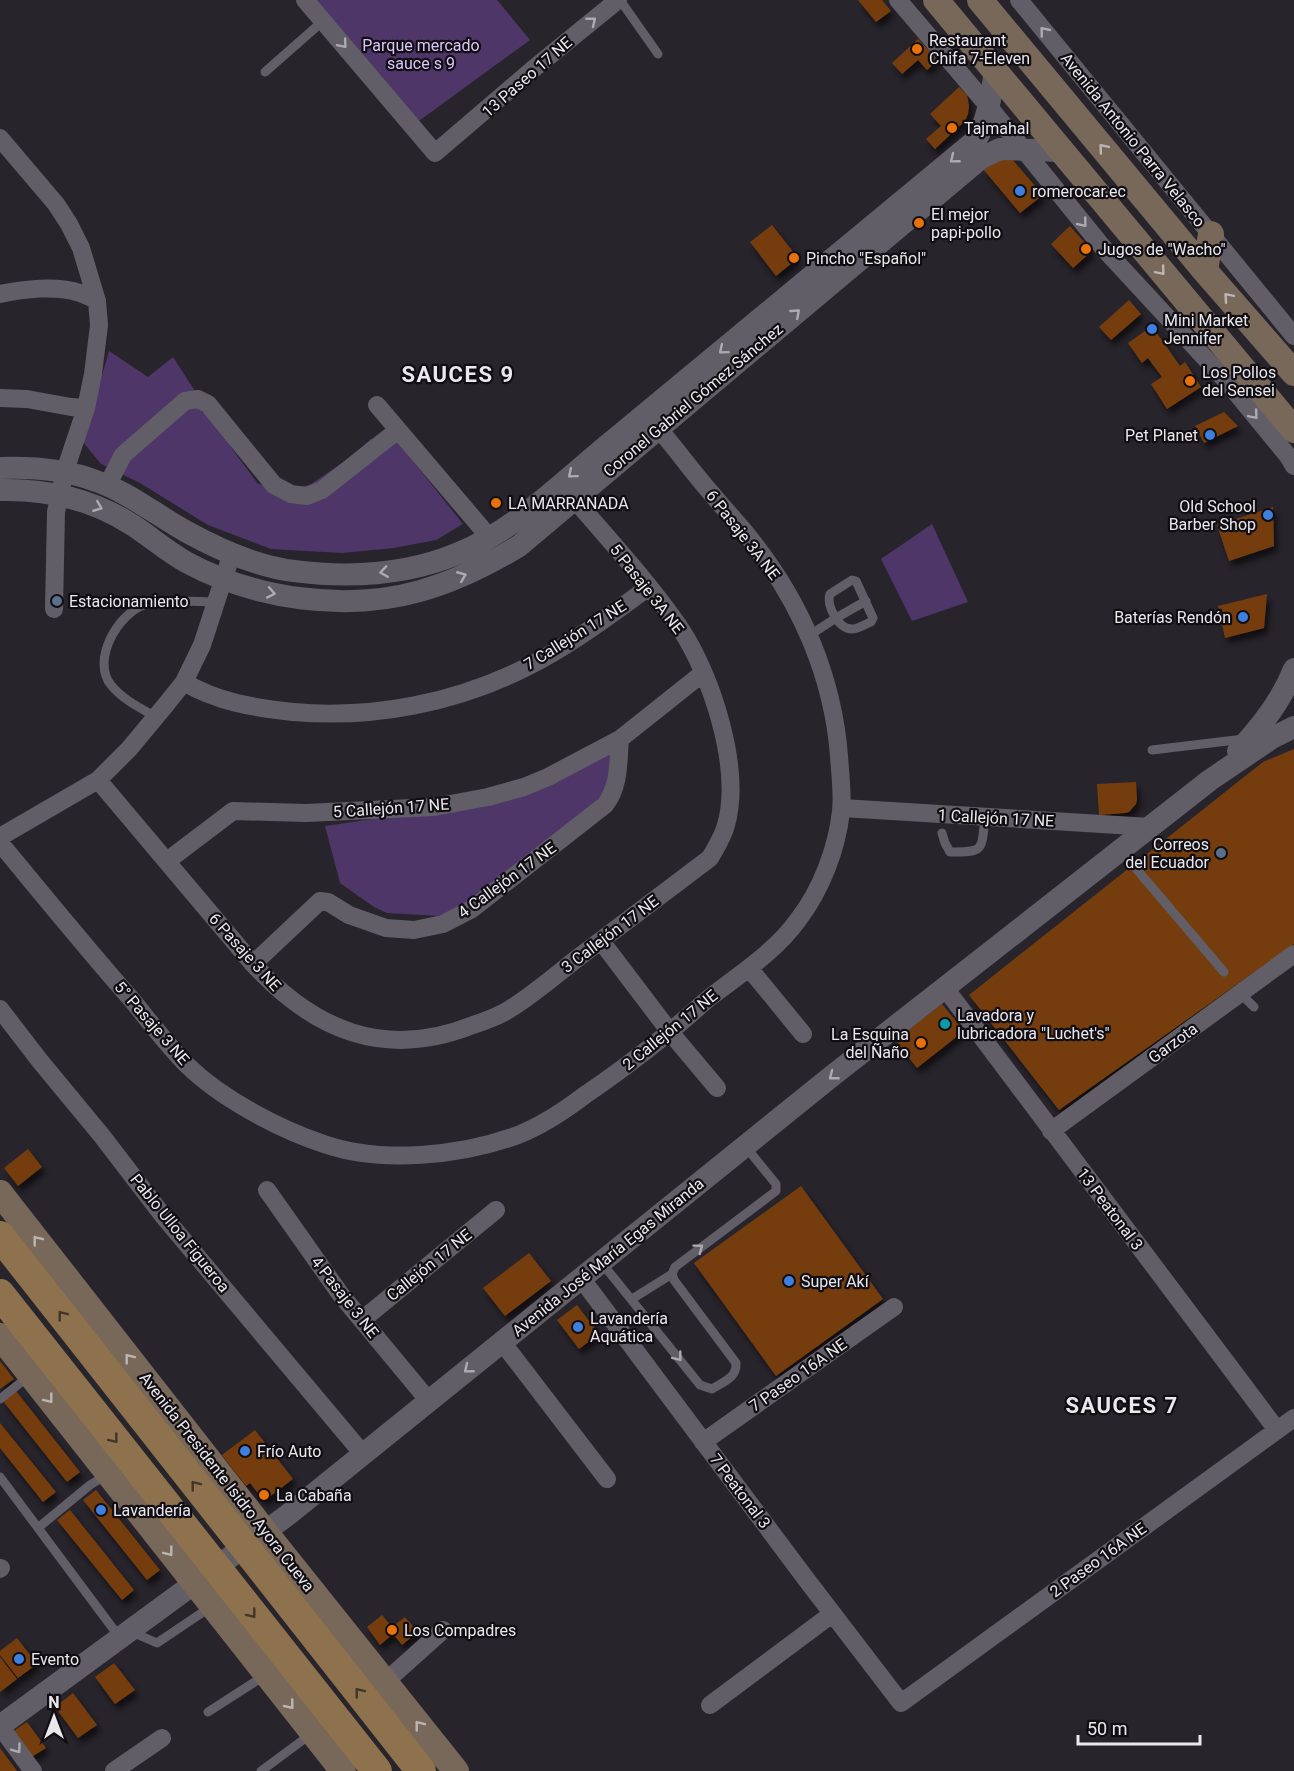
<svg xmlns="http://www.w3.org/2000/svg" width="1294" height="1771" font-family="Roboto,sans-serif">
<defs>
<filter id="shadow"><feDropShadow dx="3.5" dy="6" stdDeviation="3" flood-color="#0009"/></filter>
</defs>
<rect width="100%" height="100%" fill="#28242c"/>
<path fill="#4e3768" d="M312,0H497L530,40L412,126Z
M109,351L148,377L173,357L233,450L258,484L296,490L311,484L348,459L371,439L393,436L463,524L436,540L394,548L342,553L271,549L208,525L140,483L101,464L83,442Z
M932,524L968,602L912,621L881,559Z
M611,745L613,779L595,803L459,911L440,916L387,913L374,907L340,883L325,826L448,808Z"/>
<path fill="#753e0d" filter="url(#shadow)" d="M858,0H882L891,11L876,22Z
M918,39L938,60L927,70L918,60L902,74L892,63Z
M959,87L967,95L969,106L968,114L965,121L935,149L926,139L941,126L930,114Z
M998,157L1011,158L1043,195L1020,213L983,169Z
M772,225L798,258L776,276L750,242Z
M1070,226L1092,251L1073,268L1051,244Z
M1129,300L1141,314L1111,340L1099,327Z
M1152,326L1180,366L1185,362L1201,387L1167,409L1151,384L1162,377L1148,358L1142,363L1128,343Z
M1224,412L1238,426L1204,443L1195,426Z
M1273,507L1274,546L1229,561L1217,525Z
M1267,594L1264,628L1225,638L1218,606Z
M1294,749V944L1059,1110L969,995L1263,762Z
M1136,782L1137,799L1136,804L1129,812L1125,813L1099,815L1097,784Z
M942,1004L964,1031L917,1068L895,1040Z
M28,1149L42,1167L18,1186L4,1168Z
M801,1186L883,1299L776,1376L694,1263Z
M529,1253L551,1281L505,1316L483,1288Z
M577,1305L599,1334L579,1349L557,1320Z
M0,1361L14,1379L0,1389Z
M16,1391L80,1472L67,1482L3,1401Z
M0,1423L56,1492L43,1502L0,1448Z
M255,1430L293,1479L264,1501L250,1483L246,1486L222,1455Z
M96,1490L160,1570L147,1580L83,1500Z
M70,1510L134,1590L122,1600L57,1520Z
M382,1615L392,1627L405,1617L418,1632L402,1645L393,1634L380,1645L367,1627Z
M17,1638L37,1664L18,1678L0,1655V1651Z
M0,1657L17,1679L0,1692Z
M114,1663L135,1690L115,1704L95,1677Z
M73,1693L97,1725L78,1738L55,1707Z
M27,1722L46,1748L30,1758L12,1732Z
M0,1748L17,1771H0Z"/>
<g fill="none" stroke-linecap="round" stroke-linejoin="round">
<path stroke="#625e68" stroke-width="9" d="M620,0L658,54
M265,72L323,21
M852,580L856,581L873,618L871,622C865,624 858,629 852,629C838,629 826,605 830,594Z
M810,635L836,618L866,601
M156,717C140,708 122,699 111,685C91,660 118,614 144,605C161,598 198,602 217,602
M1152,750L1244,739
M942,833L945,843L950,852C985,852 981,851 985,818
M1121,851L1224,972
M1240,993L1254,1007
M601,1262L700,1385L712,1389C723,1382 737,1378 736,1363L674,1280L672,1274L675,1267L776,1191V1184L745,1146
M632,1299L672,1274
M0,1399L29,1376
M0,1477L120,1638
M39,1527L90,1485L106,1475
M132,1632L157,1643L212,1606
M208,1712L264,1676
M261,1771L311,1734"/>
<path stroke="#625e68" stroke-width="18" d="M305,0L435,153L532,70L618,0
M898,0L989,107L1105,250L1229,384L1288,456L1294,466
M1019,0L1294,336
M0,138L56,204L69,224L81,248L97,301L99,325L93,374L86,408L65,471L56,512L54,609
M0,294C23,289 57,285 80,293C86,295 92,298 97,301
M0,398L27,399L71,407L86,408
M377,405L490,538
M107,486L123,455L185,401L198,399L208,404L274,485L291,494L307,496L322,490L398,430
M184,682C217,702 255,708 293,712C374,719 455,703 527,667C571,645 610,615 649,587
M98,780L253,964C315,1031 385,1060 473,1025C485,1021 499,1016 510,1009C536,993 559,972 583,954C625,922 668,890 710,858C716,847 723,837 726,825C742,769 712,676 680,628C649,583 611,542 575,500
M842,808L1150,827
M0,837L98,780L129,749L164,707L184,682L202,645L232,553
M0,843C44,896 87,949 132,1000C150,1022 168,1046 188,1066C222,1099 279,1129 324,1144C381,1164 461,1156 518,1135C543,1125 564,1111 585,1095C613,1076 641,1055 667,1034C682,1022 695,1010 709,998C740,974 775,952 798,920C821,890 837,849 841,811C843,793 840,774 839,756C833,677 801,603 752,541C739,524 724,509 711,493C690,469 672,443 651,420
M167,861L233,811L306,813L434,807L488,797L524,787L548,777L620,739L703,673
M601,941L670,1032L717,1088
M253,964L320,901L328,902L349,915L386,928L414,930L443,924L472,909L605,805C620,786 618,761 620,739
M749,968L803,1034
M945,988L1277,1430
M0,1009L40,1061L102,1136L164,1217L363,1454
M1051,1131L1294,954
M267,1190L341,1295L429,1401
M581,1278L806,1579L901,1703L1294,1418
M362,1320L496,1210
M502,1342L607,1479
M703,1442L894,1307
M0,1569L1,1568
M385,1682L443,1630
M710,1705L832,1614
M0,1726L33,1771
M114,1771L162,1738"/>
<path stroke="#625e68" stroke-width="22" d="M0,468C33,467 65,469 96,481C130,493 156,515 187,532C218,549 259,567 294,571C349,578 407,575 459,553C520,527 565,479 616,438C736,339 855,239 976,140C988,119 991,95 995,72
M0,490C48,489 93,499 134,526C152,538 168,552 186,562C254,599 346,612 420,591C456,581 488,565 519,546L981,158L1000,149L1061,151
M1238,751C1261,727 1282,700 1294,669
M0,1726L289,1514L832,1076L1210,780L1272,738L1294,727"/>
<path stroke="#78685a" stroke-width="26" d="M936,0L1294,430
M980,0L1205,271L1294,373
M1205,271L1211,234
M0,1193L265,1532L456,1771
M0,1336L343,1771"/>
<path stroke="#8e724d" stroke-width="30" d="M0,1236L421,1771
M0,1294L377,1771"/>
</g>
<defs><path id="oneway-chevron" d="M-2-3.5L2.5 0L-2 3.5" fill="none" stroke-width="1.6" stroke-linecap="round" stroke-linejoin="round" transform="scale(1.5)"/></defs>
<g stroke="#adaab1">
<use href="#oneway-chevron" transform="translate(592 21) rotate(-39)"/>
<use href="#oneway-chevron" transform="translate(1044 31) rotate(-129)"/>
<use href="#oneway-chevron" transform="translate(343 44) rotate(50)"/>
<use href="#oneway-chevron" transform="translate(954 159) rotate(141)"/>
<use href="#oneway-chevron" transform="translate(1083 223) rotate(51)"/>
<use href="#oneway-chevron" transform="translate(796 313) rotate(-41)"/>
<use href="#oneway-chevron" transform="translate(723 350) rotate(140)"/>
<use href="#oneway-chevron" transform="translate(1254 415) rotate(50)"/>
<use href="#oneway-chevron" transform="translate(572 474) rotate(140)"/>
<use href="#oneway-chevron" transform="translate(98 507) rotate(22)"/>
<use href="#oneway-chevron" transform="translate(384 572) rotate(172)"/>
<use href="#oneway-chevron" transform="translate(462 576) rotate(-22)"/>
<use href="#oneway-chevron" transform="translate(271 593) rotate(11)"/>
<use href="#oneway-chevron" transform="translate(833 1076) rotate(142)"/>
<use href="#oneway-chevron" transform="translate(699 1248) rotate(-37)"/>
<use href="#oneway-chevron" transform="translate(678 1357) rotate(52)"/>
<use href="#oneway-chevron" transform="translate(468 1369) rotate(141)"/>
<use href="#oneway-chevron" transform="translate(17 1749) rotate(54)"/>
</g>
<g stroke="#bcb5b2">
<use href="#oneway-chevron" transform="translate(1103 148) rotate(-130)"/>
<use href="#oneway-chevron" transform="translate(1161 271) rotate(50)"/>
<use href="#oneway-chevron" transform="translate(1228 297) rotate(-131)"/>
<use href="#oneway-chevron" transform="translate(37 1240) rotate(-128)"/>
<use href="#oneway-chevron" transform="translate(129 1358) rotate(-128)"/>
<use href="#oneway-chevron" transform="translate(49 1399) rotate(52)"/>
<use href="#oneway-chevron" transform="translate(169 1552) rotate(52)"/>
<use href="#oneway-chevron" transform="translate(290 1705) rotate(51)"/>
<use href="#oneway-chevron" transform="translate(419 1725) rotate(-128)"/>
</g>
<g stroke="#42362a">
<use href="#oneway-chevron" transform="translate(62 1315) rotate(-128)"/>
<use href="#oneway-chevron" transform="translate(114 1439) rotate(52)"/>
<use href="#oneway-chevron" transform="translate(195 1485) rotate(-128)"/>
<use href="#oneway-chevron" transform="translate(252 1614) rotate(52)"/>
<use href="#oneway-chevron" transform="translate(359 1692) rotate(-128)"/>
</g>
<g fill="#e8710a" stroke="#100e12" stroke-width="2">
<circle cx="917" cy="49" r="6"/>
<circle cx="952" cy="128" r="6"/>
<circle cx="919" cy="223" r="6"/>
<circle cx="1086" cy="249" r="6"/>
<circle cx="794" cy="258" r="6"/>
<circle cx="1190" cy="381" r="6"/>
<circle cx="496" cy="503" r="6"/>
<circle cx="921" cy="1043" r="6"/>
<circle cx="264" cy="1495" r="6"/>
<circle cx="392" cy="1630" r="6"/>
</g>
<g fill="#3f7fe0" stroke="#100e12" stroke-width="2">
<circle cx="1020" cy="191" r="6"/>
<circle cx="1152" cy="329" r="6"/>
<circle cx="1210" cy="435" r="6"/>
<circle cx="1268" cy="515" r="6"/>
<circle cx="1243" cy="617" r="6"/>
<circle cx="789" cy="1281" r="6"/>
<circle cx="578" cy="1327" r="6"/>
<circle cx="245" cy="1451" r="6"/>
<circle cx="101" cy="1510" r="6"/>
<circle cx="19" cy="1659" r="6"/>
</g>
<g fill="#5c6f8a" stroke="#100e12" stroke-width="2">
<circle cx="57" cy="601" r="6"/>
<circle cx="1221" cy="853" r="6"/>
</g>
<circle fill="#0f9aa8" stroke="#100e12" stroke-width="2" cx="945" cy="1024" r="6"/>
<g text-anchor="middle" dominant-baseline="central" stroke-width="4.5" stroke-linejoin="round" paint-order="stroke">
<g font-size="16" fill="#eae8ed" stroke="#100e12" text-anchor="start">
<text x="929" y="40">Restaurant<tspan x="929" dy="18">Chifa 7-Eleven</tspan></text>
<text x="964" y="128">Tajmahal</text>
<text x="1032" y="191">romerocar.ec</text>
<text x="931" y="214">El mejor<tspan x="931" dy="18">papi-pollo</tspan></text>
<text x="1098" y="249">Jugos de "Wacho"</text>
<text x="806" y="258">Pincho "Español"</text>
<text x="1164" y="320">Mini Market<tspan x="1164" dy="18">Jennifer</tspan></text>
<text x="1202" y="372">Los Pollos<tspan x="1202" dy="18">del Sensei</tspan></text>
<text x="1198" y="435" text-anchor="end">Pet Planet</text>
<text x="508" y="503">LA MARRANADA</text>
<text x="1256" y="506" text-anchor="end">Old School<tspan x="1256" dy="18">Barber Shop</tspan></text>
<text x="69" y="601">Estacionamiento</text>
<text x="1231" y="617" text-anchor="end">Baterías Rendón</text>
<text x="1209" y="844" text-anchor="end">Correos<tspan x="1209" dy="18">del Ecuador</tspan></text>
<text x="957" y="1015">Lavadora y<tspan x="957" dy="18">lubricadora "Luchet's"</tspan></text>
<text x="909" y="1034" text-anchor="end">La Esquina<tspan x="909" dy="18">del Ñaño</tspan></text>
<text x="801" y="1281">Super Akí</text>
<text x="590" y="1318">Lavandería<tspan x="590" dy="18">Aquática</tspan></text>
<text x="257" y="1451">Frío Auto</text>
<text x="276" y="1495">La Cabaña</text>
<text x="113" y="1510">Lavandería</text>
<text x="404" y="1630">Los Compadres</text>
<text x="31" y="1659">Evento</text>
</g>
<g font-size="16" fill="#dcc5fa" stroke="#100e12">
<text x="421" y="45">Parque mercado<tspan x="421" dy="18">sauce s 9</tspan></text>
</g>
<g font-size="16" fill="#eae8ed" stroke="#100e12">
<text transform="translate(527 77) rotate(-41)">13 Paseo 17 NE</text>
<text transform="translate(1133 140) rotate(51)">Avenida Antonio Parra Velasco</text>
<text transform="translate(693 400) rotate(-40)">Coronel Gabriel Gómez Sánchez</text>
<text transform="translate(743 535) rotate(52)">6 Pasaje 3A NE</text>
<text transform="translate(647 589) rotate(52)">5 Pasaje 3A NE</text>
<text transform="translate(575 635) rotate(-32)">7 Callejón 17 NE</text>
<text transform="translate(391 808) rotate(-4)">5 Callejón 17 NE</text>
<text transform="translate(996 818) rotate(3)">1 Callejón 17 NE</text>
<text transform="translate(507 880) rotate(-36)">4 Callejón 17 NE</text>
<text transform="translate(610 934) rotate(-37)">3 Callejón 17 NE</text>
<text transform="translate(245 952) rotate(48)">6 Pasaje 3 NE</text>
<text transform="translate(152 1023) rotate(49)">5° Pasaje 3 NE</text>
<text transform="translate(670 1030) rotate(-39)">2 Callejón 17 NE</text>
<text transform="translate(1173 1043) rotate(-36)">Garzota</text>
<text transform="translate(1110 1209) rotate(53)">13 Peatonal 3</text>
<text transform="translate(180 1233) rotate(51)">Pablo Ulloa Figueroa</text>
<text transform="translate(608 1257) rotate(-39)">Avenida José María Egas Miranda</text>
<text transform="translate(429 1265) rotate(-39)">Callejón 17 NE</text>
<text transform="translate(345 1297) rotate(52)">4 Pasaje 3 NE</text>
<text transform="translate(798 1375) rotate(-35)">7 Paseo 16A NE</text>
<text transform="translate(227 1482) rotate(52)">Avenida Presidente Isidro Ayora Cueva</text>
<text transform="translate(740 1491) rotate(53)">7 Peatonal 3</text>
<text transform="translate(1098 1560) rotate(-36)">2 Paseo 16A NE</text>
</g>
<g font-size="22" font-weight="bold" letter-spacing="1.5" fill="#eae8ed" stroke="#100e12">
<text x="458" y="374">SAUCES 9</text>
<text x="1122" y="1405">SAUCES 7</text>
</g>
</g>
<g transform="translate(54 1717)" stroke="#100e12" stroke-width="4.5" paint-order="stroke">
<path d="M0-4.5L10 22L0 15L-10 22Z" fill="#eae8ed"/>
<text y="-9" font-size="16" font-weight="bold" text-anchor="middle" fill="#eae8ed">N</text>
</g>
<path d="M1078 1735v9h122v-9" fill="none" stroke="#eae8ed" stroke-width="3"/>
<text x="1087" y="1735" font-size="18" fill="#eae8ed" stroke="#100e12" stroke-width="4.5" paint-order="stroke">50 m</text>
</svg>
